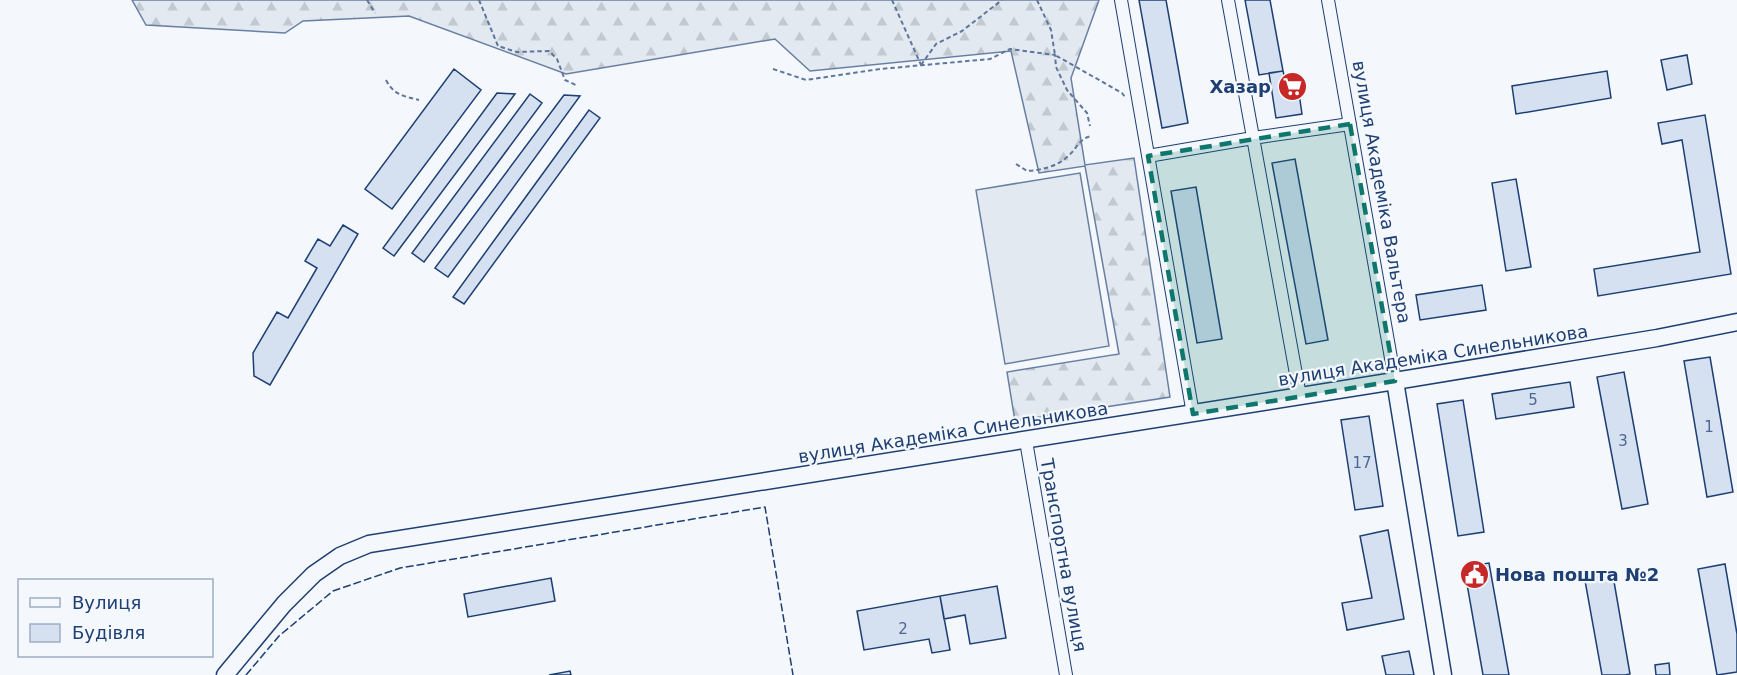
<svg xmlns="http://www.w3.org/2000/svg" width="1737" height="675" font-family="'DejaVu Sans',sans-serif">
<defs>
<pattern id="forest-firs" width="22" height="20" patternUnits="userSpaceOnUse" patternTransform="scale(1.5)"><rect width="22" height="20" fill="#e3e9f0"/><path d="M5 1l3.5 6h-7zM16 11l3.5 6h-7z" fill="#c2c9d1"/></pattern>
</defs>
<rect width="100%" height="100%" fill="#f4f7fb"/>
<path fill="url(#forest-firs)" stroke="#687fa3" stroke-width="1.5" d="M132,0H1099L1071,78L1085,165L1134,158L1170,397L1015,421L1007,372L1119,354L1085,166L1039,173L1011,51L810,71L775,39L566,74L409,16L303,21L285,33L146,25Z"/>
<path fill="#e3e9f0" stroke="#687fa3" stroke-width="1.5" d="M1080,173L1109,346L1005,364L976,190Z"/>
<path fill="#d5e0f0" stroke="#1d3f73" stroke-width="1.5" d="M1139,0H1166L1188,123L1162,128Z
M1245,0H1270L1283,71L1259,75Z
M1687,55L1692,84L1667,90L1661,60Z
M454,69L481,90L392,209L365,189Z
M1283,71L1284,75L1296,73L1302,114L1276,118L1269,73Z
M1607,71L1611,98L1516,114L1512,86Z
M497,93L515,94L394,256L383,248Z
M530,94L542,103L424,262L412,253Z
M564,95L580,96L448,277L435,268Z
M589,110L600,118L464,304L453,297Z
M1705,115L1731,274L1598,296L1594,269L1700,252L1682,140L1662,144L1658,123Z
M1295,159L1328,340L1306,344L1272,163Z
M1516,179L1531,267L1506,271L1492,183Z
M1196,187L1222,339L1197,343L1171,191Z
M343,225L358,234L270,385L254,376L253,353L277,312L288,318L317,268L305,261L318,239L330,246Z
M1482,285L1486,310L1420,320L1416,295Z
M1710,357L1733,492L1707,497L1684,361Z
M1624,372L1648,504L1622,509L1597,377Z
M1570,382L1574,407L1496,419L1492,394Z
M1463,400L1484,532L1458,536L1437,404Z
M1369,416L1383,506L1355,510L1341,420Z
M1388,530L1404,619L1347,630L1342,603L1372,598L1360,536Z
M1489,563L1509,675H1483L1464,567Z
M1725,564L1737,634V672L1717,675L1698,569Z
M1612,570L1630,674L1625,675H1602L1584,575Z
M551,578L555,601L468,617L464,594Z
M997,586L1006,638L970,644L965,615L944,619L940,596Z
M940,596L950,650L932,653L929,639L864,650L857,611Z
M1409,651L1414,675H1386L1382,656Z
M1669,663L1670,675H1656L1655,665Z
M570,671L571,675H549Z"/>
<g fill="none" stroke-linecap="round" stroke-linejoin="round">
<defs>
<path id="street" d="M1121,0L1193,414
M1228,0L1300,396
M1328,0L1395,381
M1148,156L1253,138L1350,124
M1026,441L1066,675"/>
<path id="secondary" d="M1395,381L1443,675
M225,675L284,604L314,574L340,556L369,544L1395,381L1657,338L1737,322"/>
</defs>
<use href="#street" stroke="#1d3f73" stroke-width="14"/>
<use href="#secondary" stroke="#1d3f73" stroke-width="19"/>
<path stroke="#5e769c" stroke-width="2" stroke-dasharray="4.5 3" stroke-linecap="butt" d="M367,0L375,13
M479,0L498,46L517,52L549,51L557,59L565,80L578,86
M892,0L921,65
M1037,0L1051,30L1055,55L1122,93L1125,97
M921,65L936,44L962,31L1002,0
M773,69L806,80L880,69L990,59L1010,49L1055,55L1056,67L1067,90L1087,113L1090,126
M386,80C394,95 403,96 419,100
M1016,164L1027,171C1041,170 1056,167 1067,157C1077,149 1079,138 1092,136"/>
<use href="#street" stroke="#f4f7fb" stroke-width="12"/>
<use href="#secondary" stroke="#f4f7fb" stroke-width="16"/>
<path stroke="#1d3f73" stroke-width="1.5" stroke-dasharray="8 3" stroke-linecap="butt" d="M246,675L279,636L333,591L400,568L765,507L793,675"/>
</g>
<path fill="#0f766e" fill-opacity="0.2" stroke="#0f766e" stroke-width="4.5" stroke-dasharray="12 8" stroke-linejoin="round" d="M1350,124L1395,381L1193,414L1148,156Z"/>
<defs>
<symbol id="supermarket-disc" viewBox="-11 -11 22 22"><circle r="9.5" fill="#c62828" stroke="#f4f7fb"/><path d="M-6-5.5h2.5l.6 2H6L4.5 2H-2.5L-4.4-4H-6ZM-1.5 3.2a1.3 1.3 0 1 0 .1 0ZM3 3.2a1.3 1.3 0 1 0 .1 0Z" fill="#fff"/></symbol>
<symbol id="civic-disc" viewBox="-11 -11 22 22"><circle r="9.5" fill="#c62828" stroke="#f4f7fb"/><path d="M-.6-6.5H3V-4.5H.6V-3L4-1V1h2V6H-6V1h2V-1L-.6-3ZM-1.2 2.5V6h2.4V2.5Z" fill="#fff"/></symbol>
</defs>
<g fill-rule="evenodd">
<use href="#supermarket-disc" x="1276" y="70" width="33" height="33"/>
<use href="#civic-disc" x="1458" y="558" width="33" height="33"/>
</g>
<g text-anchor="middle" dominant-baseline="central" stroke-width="4.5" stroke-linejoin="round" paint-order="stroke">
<g font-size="15" fill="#4b6792">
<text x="1533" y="400">5</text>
<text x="1709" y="427">1</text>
<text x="1623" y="441">3</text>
<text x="1362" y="463">17</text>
<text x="903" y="629">2</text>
</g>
<g font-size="18" font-weight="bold" fill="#1d3f73" stroke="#f4f7fb" text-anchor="end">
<text x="1271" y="86">Хазар</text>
<text x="1495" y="574" text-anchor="start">Нова пошта №2</text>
</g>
<g font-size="18" fill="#1d3f73" stroke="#f4f7fb">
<text transform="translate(1382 192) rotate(80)">вулиця Академіка Вальтера</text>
<text transform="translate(1433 355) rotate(-9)">вулиця Академіка Синельникова</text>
<text transform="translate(953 432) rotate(-9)">вулиця Академіка Синельникова</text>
<text transform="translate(1064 555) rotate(80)">Транспортна вулиця</text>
</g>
</g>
<rect x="18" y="579" width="195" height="78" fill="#f4f7fb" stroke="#9eadc5" stroke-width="1.5"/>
<rect x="30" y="598" width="30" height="9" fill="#f4f7fb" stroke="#9eadc5" stroke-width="1.5"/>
<text x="72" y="609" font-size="18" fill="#1d3f73">Вулиця</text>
<rect x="30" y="624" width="30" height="18" fill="#d5e0f0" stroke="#9eadc5" stroke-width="1.5"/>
<text x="72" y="639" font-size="18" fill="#1d3f73">Будівля</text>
</svg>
